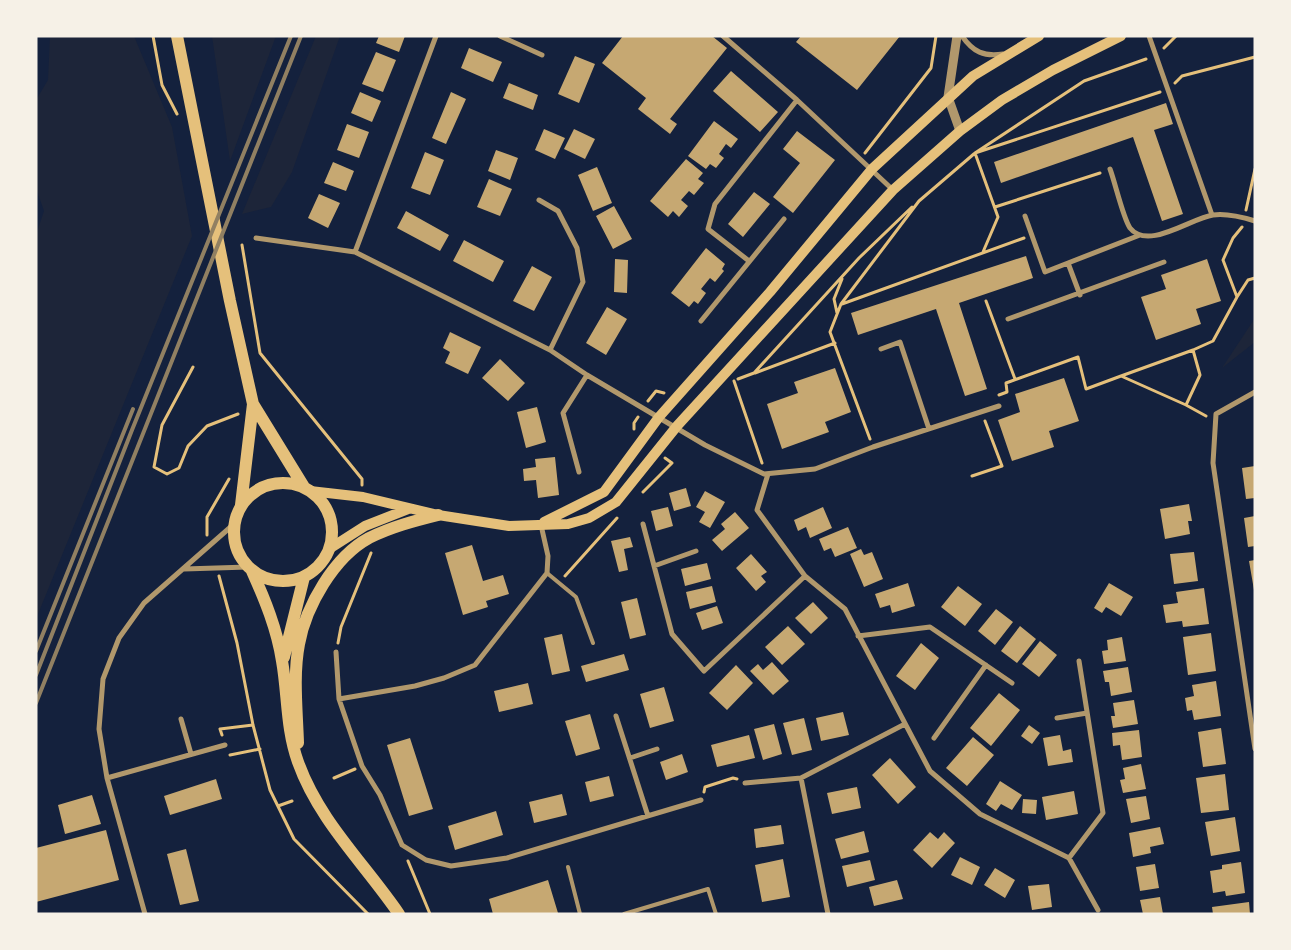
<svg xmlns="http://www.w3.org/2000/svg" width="1291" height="950" font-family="'Archivo Narrow',sans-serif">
<rect width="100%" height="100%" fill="#14213d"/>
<path fill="#1d2539" d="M50,36H134L172,127L192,236L36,619V235L44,211L36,188V100L48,80Z
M212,36H276L230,161Z
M316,36H340L292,172L271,207L242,214Z
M1255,318V342L1222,368Z"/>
<path fill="#c6a872" d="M379,36H405L399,52L376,43Z
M623,36H712L727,48L670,119L677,124L670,134L638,109L646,98L602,63Z
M801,36H900L857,90L796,42Z
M469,48L502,62L493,82L461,68Z
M376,52L396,60L383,92L362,84Z
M575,56L595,64L579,103L558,94Z
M731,71L778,112L760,132L713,91Z
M509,83L538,95L533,110L503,98Z
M360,92L381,101L372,122L351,113Z
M451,92L466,99L446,144L432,138Z
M1166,103L1173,124L1154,130L1183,214L1162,221L1133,137L1001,183L994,162Z
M714,121L738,139L731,148L726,144L719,154L724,158L716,168L710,164L706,169L688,156Z
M347,124L369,132L359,158L337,150Z
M544,129L565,138L555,159L535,150Z
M574,129L595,139L585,159L564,149Z
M797,131L835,160L793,213L773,197L800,163L783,149Z
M496,150L518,158L510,180L488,171Z
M425,152L444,160L430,195L411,188Z
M686,159L703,173L698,179L704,183L694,195L689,191L681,200L688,206L679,217L673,211L668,217L650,201Z
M333,162L354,171L346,191L324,183Z
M597,167L612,203L593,211L578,175Z
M489,179L512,189L500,216L477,207Z
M754,192L770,204L743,237L728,224Z
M319,194L340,203L328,228L308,218Z
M614,206L632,239L613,249L596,216Z
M406,211L449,235L440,251L397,228Z
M464,240L504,261L493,282L453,261Z
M706,248L725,264L722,269L724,271L715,282L710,278L701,289L706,293L698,304L694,301L689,307L671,293Z
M1026,256L1033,278L959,303L987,389L965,396L936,309L858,335L851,313Z
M615,259L628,260L627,293L614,292Z
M1207,259L1221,301L1196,309L1201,324L1156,340L1141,297L1166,289L1161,275Z
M532,266L552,277L534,311L513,301Z
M607,307L627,319L606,355L586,343Z
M450,332L481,347L468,374L445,363L450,352L443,348Z
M500,359L525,383L508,401L482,378Z
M835,368L851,412L825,422L829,432L782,449L767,404L798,393L794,382Z
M1064,378L1079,421L1049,431L1054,447L1012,461L998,420L1020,412L1015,394Z
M537,407L546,442L526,448L517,412Z
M555,457L559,495L538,498L536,480L524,481L523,469L536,467L535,459Z
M1255,466V498L1246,499L1242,468Z
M686,488L691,506L674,511L669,493Z
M705,491L725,502L710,528L699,522L705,512L696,507Z
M1189,504L1192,521H1188L1190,534L1165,539L1160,509Z
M668,507L673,526L656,531L651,511Z
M823,507L832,528L810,538L806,527L798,531L794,520Z
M735,512L749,528L722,551L712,540L725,529L721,524Z
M1255,516V546L1248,547L1244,518Z
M848,527L857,548L835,557L831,548L824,551L819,539Z
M630,537L633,547L624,549L628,570L619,572L611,541Z
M472,545L483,581L503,575L509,594L486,601L488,607L463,615L445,553Z
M861,549L864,555L872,552L883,579L864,587L850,554Z
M1194,552L1198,581L1174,584L1170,554Z
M751,554L767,572L761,576L766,582L756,591L736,568Z
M1255,560V590H1254L1249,561Z
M707,563L711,579L685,586L681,569Z
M908,583L915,606L892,613L890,605L880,608L875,594Z
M1109,583L1133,597L1121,616L1106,607L1102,613L1094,608Z
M712,586L716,602L690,609L686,592Z
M958,586L982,604L965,626L941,607Z
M1204,588L1209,624L1183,627L1182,621L1166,623L1163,605L1178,603L1176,592Z
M637,598L646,635L630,639L621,602Z
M813,602L828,618L811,634L795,618Z
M717,606L723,623L702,630L696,613Z
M996,609L1013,622L995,645L978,631Z
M788,626L805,644L782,665L765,647Z
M1020,626L1036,639L1017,663L1001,651Z
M1211,633L1216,671L1188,675L1183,637Z
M562,634L570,671L552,675L544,638Z
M1122,637L1126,661L1104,664L1102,651L1108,650L1107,640Z
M1040,641L1057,655L1039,677L1022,664Z
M921,643L939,658L915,690L896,676Z
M624,654L629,670L586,682L581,666Z
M772,662L789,681L773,695L750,671L758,664L763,670Z
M736,665L753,683L727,710L709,693Z
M1128,667L1132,692L1111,696L1109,682H1105L1103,671Z
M1216,681L1221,716L1194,720L1192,710L1187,711L1185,698L1194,696L1192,685Z
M528,683L533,704L499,712L494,691Z
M664,687L674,721L650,728L640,694Z
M999,693L1020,710L991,746L970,728Z
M1134,700L1138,724L1113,728L1111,716H1115L1113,703Z
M843,712L849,735L821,741L816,718Z
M590,714L600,749L576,756L565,721Z
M804,718L812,750L792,755L783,723Z
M774,724L782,754L763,760L754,729Z
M1029,725L1040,733L1032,744L1021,736Z
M1221,728L1226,764L1203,767L1198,732Z
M1139,730L1142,757L1122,760L1120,745L1113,746L1112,733Z
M749,735L755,758L717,767L711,745Z
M1060,735L1063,751L1071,749L1073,762L1048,766L1043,738Z
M973,737L994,755L967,786L946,768Z
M410,738L433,809L409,816L387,745Z
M682,754L688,772L666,780L660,762Z
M890,758L916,787L898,804L872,775Z
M1141,764L1146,789L1123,793L1120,780L1125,779L1123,768Z
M1225,774L1229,810L1201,813L1196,778Z
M609,776L614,796L590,802L585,782Z
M216,779L222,799L170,815L164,796Z
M1000,781L1022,795L1012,810L1001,804L996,811L986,804Z
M857,787L861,808L832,814L827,793Z
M1074,791L1078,814L1046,820L1042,797Z
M562,794L567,815L534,823L529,802Z
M92,795L101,824L65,834L58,805Z
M1146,796L1150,819L1131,823L1126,799Z
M1023,799L1037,800L1036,814L1022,813Z
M496,811L503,835L455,850L448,826Z
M1235,817L1240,851L1211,856L1205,822Z
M781,825L784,844L756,848L754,829Z
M1160,827L1164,844L1150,847L1151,853L1133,857L1129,833Z
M106,830L119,880L36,902V848Z
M864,831L869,852L841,859L835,839Z
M930,832L938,839L944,832L955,843L932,868L913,850Z
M186,849L199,901L180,905L167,854Z
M960,857L980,867L972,885L951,875Z
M783,859L790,897L762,902L755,865Z
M870,860L875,880L847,887L842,866Z
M1241,862L1245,893L1226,896L1225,891L1213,893L1210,871L1222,869V865Z
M1155,864L1159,888L1140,891L1136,867Z
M995,868L1015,880L1005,898L984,885Z
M548,880L558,913L493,914L489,899Z
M897,880L903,899L874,906L869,887Z
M1049,884L1052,907L1032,910L1028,886Z
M1160,897L1163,914H1143L1140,900Z
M1249,902L1250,914H1213L1212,907Z"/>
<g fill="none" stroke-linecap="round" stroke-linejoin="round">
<path stroke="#e5c07b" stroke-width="3" d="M153,36L162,85L177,114
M1164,48L1176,36
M1175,83L1182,76L1255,57
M865,153L931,68L936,36
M995,207L1100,173
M1246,210L1255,169
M242,245L260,353L362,479V485
M983,252L998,217L975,153L1160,92
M1237,297L1248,280L1255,278
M986,301L1015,379
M842,304L1024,238
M837,313L834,299L842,279
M1193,350L1121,376L1186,405L1206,416
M193,367L162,425L154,467L167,474L179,468L188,446L207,426L238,414
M755,373L835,343
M738,379L754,373L859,258L912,207
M734,381L762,463
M999,395L1007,392L1006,383L1078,357L1086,389L1121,376
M648,401L656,391L664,393
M1186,405L1200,375L1193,350L1213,341L1237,297L1223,260L1233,238L1242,227
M634,429V423L638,417
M870,439L830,332L841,304L919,201L975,153L1084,81L1146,59
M972,476L1002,466L985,421
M643,492L672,463L665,458
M207,535V517L229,479
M219,576L237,643L253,725L270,790L294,839L368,914
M565,576L617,518
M338,643L341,627L371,553
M222,735L220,729L253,725
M230,755L260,749
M334,778L355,769
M704,792L705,787L733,778L737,779
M278,806L292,801
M408,861L430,914"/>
<path stroke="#b1986c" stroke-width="4" d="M547,573L576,597L593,643
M568,867L580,914
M624,914L708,889L716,914"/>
<path stroke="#b1986c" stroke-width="5" d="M500,36L542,55
M723,36L797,100L893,190
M962,36C973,52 984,57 1003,54
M1149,36L1212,215
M1110,169C1115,182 1123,218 1130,228C1148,251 1191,218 1213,215C1227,213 1242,217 1255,221
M539,200L558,211L577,248L583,282L550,350
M1025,216L1045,272L1068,263L1080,295
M256,238L355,252L550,350L587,375L705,445L764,474L815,469L873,447L999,406
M355,252L436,36
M749,261L708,229L715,204L797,100
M1068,263L1140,235
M1008,319L1164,262
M701,321L784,219
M881,349L900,342L929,429
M1255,392L1216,414L1213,463L1255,749
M579,472L563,413L587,375
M768,474L757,510L805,576L845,609L930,771L980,814L1069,858L1098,910
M643,524L672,634L704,671L805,576
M654,566L696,551
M184,569L248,567
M858,636L930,627L1012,683
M336,652L339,699L362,766L380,795L402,845L426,860L451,866L507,858L701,800
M339,699L415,686L444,678L475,665L547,573L548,556L541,525
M616,716L648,816
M1057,718L1087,713
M181,719L191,754
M934,738L986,665
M630,758L657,749
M107,778L225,745
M745,783L801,778
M1069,858L1103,813L1079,661
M145,914L107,778L99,729L103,679L119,638L144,603L234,524
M828,914L801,778L905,724"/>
<path stroke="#b1986c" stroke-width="9" d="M957,36L948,97L960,131"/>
<path stroke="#e5c07b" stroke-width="10" d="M310,491L363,497L438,515L509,526L568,524L589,518L616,502L677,426L893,190L960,131L1002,100L1053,70L1121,36
M544,522L604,492L659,417L770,292L872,169L973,76L1039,36
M329,549L365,526L408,509"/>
<path stroke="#e5c07b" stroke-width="12" d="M177,36L230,301L253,404L304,487
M234 532a49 49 0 1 1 98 0a49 49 0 1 1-98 0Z
M241,505L253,404
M252,571C265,600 277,629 282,661C288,695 286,729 298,762C319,821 365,864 399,914
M284,657L304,577
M298,743C297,711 293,675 299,644C306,606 334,557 369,538C391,527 414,521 438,515"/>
<path stroke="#918062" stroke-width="4" d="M36,651L133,409
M36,675L132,430L291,36
M36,703L301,36"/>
</g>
<rect width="1291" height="950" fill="none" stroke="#f6f1e7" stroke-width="75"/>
</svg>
